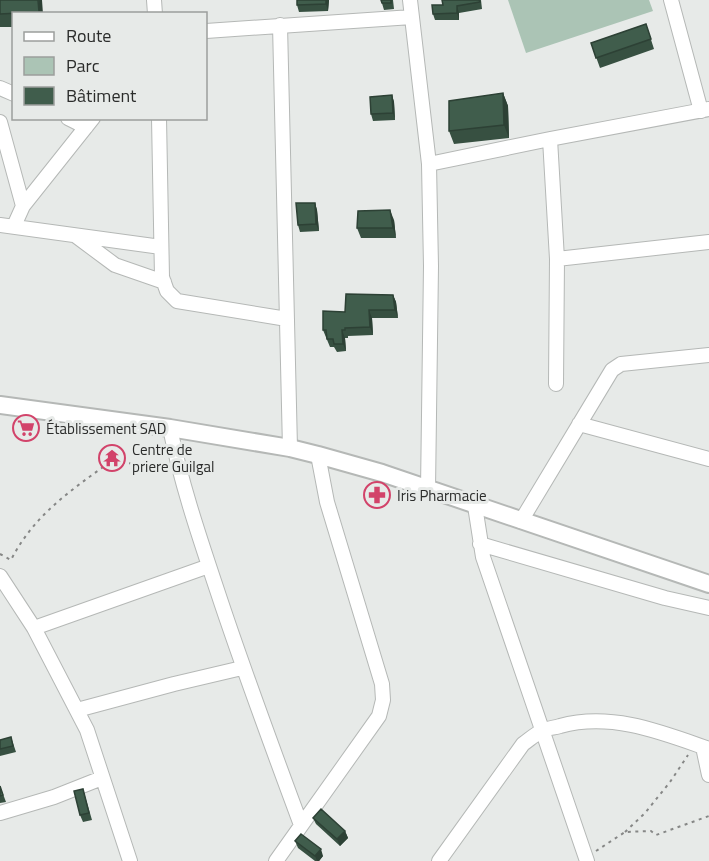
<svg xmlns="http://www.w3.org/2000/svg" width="709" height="861" font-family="'Titillium Web',sans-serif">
<rect width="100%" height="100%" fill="#e7eae8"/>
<path fill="#abc4b5" d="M508,0H649L653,11L526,53Z"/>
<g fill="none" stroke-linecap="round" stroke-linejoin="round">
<defs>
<path id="minor" d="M154,0L155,14
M410,0L429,164L431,266L428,489
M671,0L701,111
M280,25L290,448
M206,31L412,17
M0,88L14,94
M68,118L86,127
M159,118L162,277L167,291L177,301L287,319
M0,122L23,206
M550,139L557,259L556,384
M429,164L550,139L709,109
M0,225L161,247
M14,226L23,206L93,118
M76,236L115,265L164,282
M557,259L709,242
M579,424L709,459
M170,428C181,483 199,536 217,590C243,669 272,747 301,825
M475,506L483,557L587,861
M521,521L612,370L621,364L709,355
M480,544L665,598L709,608
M0,576L34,628L87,730L130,861
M34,628L209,566
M77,710L174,684L242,668
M703,747L709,775
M0,813L54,797L102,778
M276,861L379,716L383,700L382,684L327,502L318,455
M439,861L523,744C529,740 535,734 542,731C547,728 554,728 560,726C611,712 661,732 709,749"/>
<path id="tertiary" d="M0,405L170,428L290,448L318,455L382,473L709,584"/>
</defs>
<use href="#minor" stroke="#b5b8b6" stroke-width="16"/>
<use href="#tertiary" stroke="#b5b8b6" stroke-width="20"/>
<path stroke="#868786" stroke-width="2" stroke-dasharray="3 4.5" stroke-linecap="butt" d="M0,554L11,560C34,515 70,491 110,462L166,466
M625,832L645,813L670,782L688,755
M596,851L625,832L651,831L656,835L709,816"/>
<use href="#minor" stroke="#fff" stroke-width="14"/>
<use href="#tertiary" stroke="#fff" stroke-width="16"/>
</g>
<path fill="#375041" d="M0,0L43,14H14V27H0Z
M297,0H329L328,11L299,12L297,5Z
M381,0H393L394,9L384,10Z
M442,0H481L482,9L459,13V20H435L433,14L443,5Z
M646,24L654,49L600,68L591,43Z
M503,93L508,106L509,138L454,144L449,131Z
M392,95L394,102L395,120L373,121L371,114Z
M315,203L317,210L319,231L300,232L298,225Z
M394,220L396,238H361L357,228Z
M393,295L396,302L398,318H372L373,335L348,336V338H345L346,351L337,352L334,347H330L323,330L345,312Z
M11,737L16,752L0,756V740Z
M0,786L6,802L0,803Z
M83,789L92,820L83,822L80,815Z
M313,818L345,831L348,838L340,846L316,824Z
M295,841L323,856L319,861H315L298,848Z"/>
<path fill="#2d4135" d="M38,0H42L43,14H40L39,12Z
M326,0H329L328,11L326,4Z
M457,6L459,13V20L457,13Z
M503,93L508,106L509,138L504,125Z
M392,95L394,102L395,120L393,113Z
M315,203L317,210L319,231L316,224Z
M390,210L394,220L396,238L393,228Z
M393,295L396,302L398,318L395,310Z
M369,310L372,318L373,335L370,327Z
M342,330L345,338L346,351L343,344Z
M345,831L348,838L340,846L337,839Z
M321,849L323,856L319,861H317L315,856Z"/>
<path fill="#405d4c" stroke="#2d4135" stroke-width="1.5" d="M0,0H38L39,12L0,14Z
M297,0H326V4L297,5Z
M381,0H391V3H382Z
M442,0H479L480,2L457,6V13L433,14L432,5H443Z
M646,24L651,39L596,58L591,43Z
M503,93L504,125L449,131V101Z
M392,95L393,113L371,114L370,97Z
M296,203H315L316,224L298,225Z
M390,210L393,228H357L358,211Z
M346,294L393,295L395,310H369L370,327L345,328V330H342L343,344H334L333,339H327L326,330H323V311L345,312Z
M11,737L13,746L0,749V740Z
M0,786L3,795L0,796Z
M83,789L89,813L80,815L74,791Z
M321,809L345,831L337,839L313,818Z
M301,834L321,849L315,856L295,841Z"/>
<defs>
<symbol id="supermarket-ring" viewBox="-11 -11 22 22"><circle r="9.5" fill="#e7eae8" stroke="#d2436a" stroke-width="1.5"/><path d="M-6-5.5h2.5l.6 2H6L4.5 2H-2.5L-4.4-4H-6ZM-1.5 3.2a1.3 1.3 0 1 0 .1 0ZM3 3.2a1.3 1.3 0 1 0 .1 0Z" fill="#d2436a"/></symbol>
<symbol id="temple-ring" viewBox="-11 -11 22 22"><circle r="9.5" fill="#e7eae8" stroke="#d2436a" stroke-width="1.5"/><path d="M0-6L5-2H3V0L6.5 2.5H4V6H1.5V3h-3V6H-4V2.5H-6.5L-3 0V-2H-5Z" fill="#d2436a"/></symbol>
<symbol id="pharmacy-ring" viewBox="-11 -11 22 22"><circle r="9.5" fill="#e7eae8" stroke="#d2436a" stroke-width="1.5"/><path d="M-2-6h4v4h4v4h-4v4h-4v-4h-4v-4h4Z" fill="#d2436a"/></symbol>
</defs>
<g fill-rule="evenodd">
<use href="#supermarket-ring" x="11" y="413" width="30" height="30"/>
<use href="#temple-ring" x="97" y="443" width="30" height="30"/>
<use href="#pharmacy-ring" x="362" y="480" width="30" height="30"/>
</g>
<g text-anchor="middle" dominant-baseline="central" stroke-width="6" stroke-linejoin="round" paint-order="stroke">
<g font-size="15" fill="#2b2c2b" stroke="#e7eae8" text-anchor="start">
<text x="46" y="428">Établissement SAD</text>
<text x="132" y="449">Centre de<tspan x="132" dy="17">priere Guilgal</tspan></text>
<text x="397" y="495">Iris Pharmacie</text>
</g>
</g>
<rect x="12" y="12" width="195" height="108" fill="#e7eae8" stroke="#9c9e9c" stroke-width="1.5"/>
<rect x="24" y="32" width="30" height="9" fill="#ffffff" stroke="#9c9e9c" stroke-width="1.5"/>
<text x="66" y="42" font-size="18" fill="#2b2c2b">Route</text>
<rect x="24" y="57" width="30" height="18" fill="#abc4b5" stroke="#9c9e9c" stroke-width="1.5"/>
<text x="66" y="72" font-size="18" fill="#2b2c2b">Parc</text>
<rect x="24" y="87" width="30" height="18" fill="#405d4c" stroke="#9c9e9c" stroke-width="1.5"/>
<text x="66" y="102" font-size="18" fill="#2b2c2b">Bâtiment</text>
</svg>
